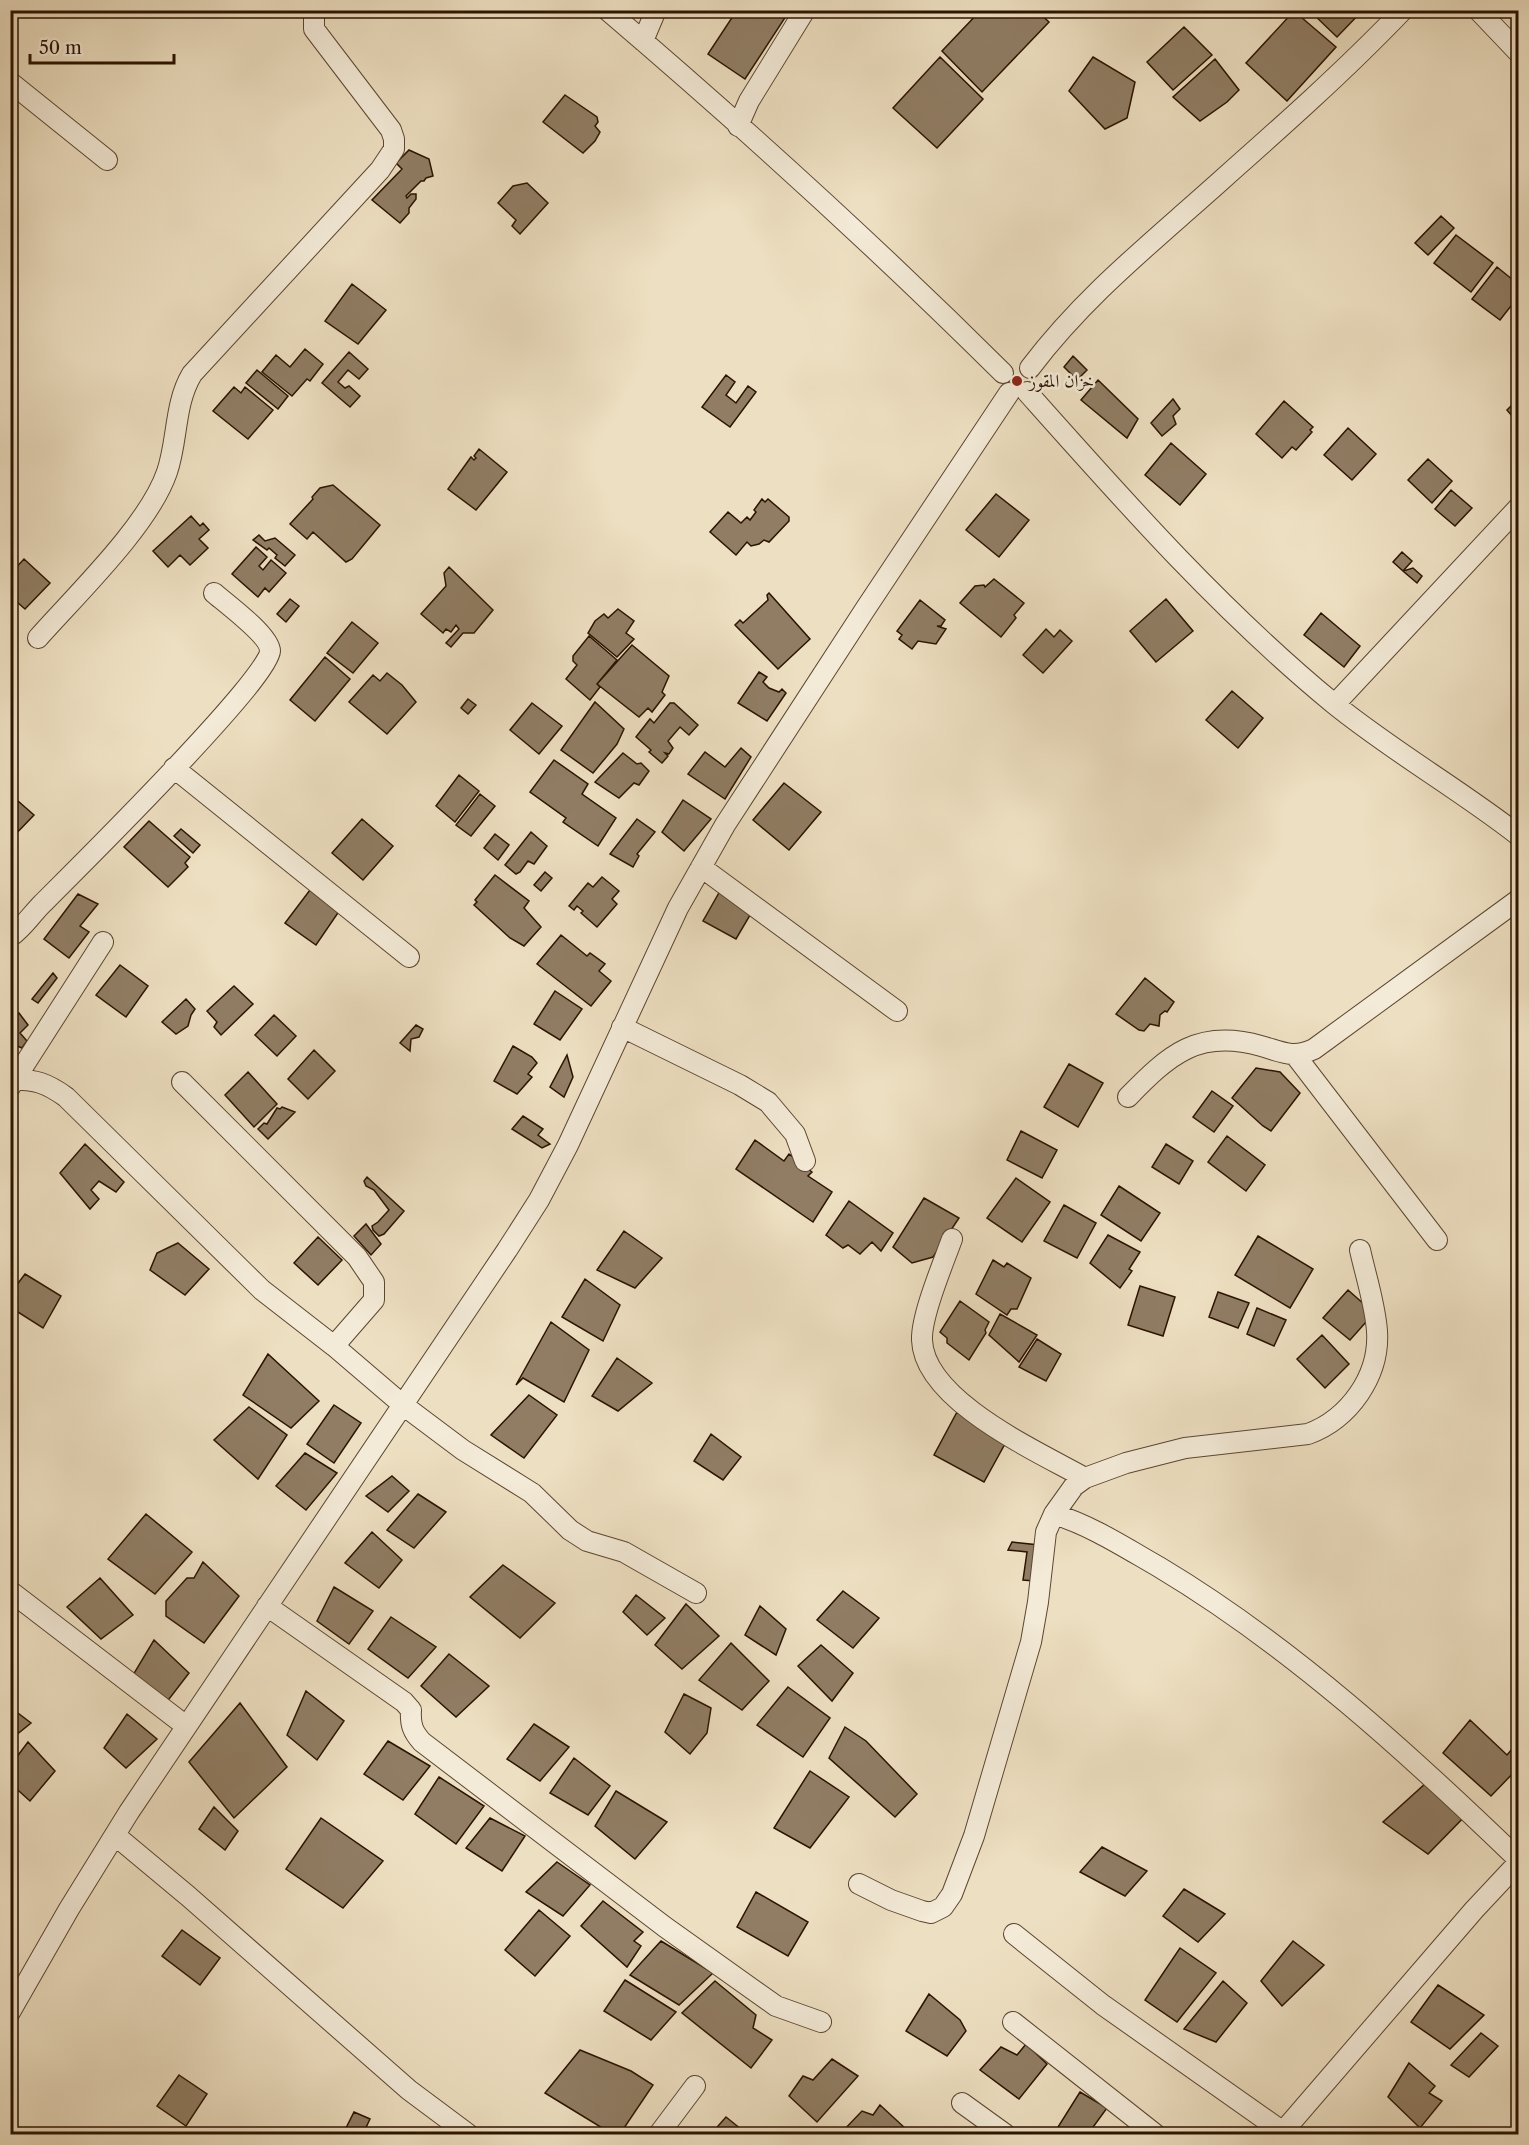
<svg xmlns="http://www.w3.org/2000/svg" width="1529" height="2145" font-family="'Libre Caslon Text',Amiri,serif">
<rect width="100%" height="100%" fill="#eddfc1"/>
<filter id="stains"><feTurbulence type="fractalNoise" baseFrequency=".00333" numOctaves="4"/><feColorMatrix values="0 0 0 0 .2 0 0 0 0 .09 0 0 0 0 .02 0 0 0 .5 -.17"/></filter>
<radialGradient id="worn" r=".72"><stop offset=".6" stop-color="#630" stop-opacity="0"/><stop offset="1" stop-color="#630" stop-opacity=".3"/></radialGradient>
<path fill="#907d64" stroke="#2b1300" stroke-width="1.5" d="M737,10H790L745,79L708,54Z
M981,10H1036L1049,22L982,92L942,51Z
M1314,10H1363L1337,37L1312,13Z
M1294,11L1336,47L1287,101L1246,63Z
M1184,27L1212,55L1173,90L1147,62Z
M940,57L983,99L937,148L893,108Z
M1093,57L1135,82L1127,118L1105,129L1069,91Z
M1215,59L1239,90L1227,102L1200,121L1173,97Z
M565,95L597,117L598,122L595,126L600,132L595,141L583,153L543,122Z
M409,150L429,159L433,176L426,178L424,181H421L406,196L407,198L411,194H416V199L409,208V213L400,223L372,200L402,169L396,163Z
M527,183L548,203L520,234L512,226L516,220L498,203L513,186Z
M1441,216L1454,228L1428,255L1415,243Z
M1456,235L1493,263L1471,292L1434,263Z
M1497,267L1518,284V297L1500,320L1472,299Z
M352,284L386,310L358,344L325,321Z
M305,349L323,364L310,381L307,379L292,396L262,372L276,355L290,367Z
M349,352L368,369L359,379L348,370L338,382L345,388L349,386L360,396L350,407L322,383Z
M1073,356L1087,370L1077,380L1064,367Z
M257,370L288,396L278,409L246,383Z
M726,375L735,382L726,395L736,403L748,386L756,392L730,427L702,407Z
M1098,380L1138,419L1127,438L1081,400Z
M234,387L241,393L245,387L273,410L248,439L213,411Z
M1173,399L1180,409L1173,416L1176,424L1162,436L1151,423Z
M1518,399V423L1507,410Z
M1284,401L1313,427L1310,430L1312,432L1296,450L1292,447L1282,458L1256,434Z
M1348,428L1376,454L1352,480L1324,455Z
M1171,443L1206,474L1180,505L1145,475Z
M479,449L507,472L476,510L448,489L471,457L474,460L476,458L474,456Z
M1428,459L1452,481L1432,503L1408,480Z
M333,485L380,525L352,559L346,562L313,532L307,539L290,524L313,499L312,497L320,488Z
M1451,490L1472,508L1455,526L1435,509Z
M996,494L1029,520L999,557L966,530Z
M762,499L765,502L768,499L789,517V521L769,542L764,540L759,544L751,546L747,542L736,555L710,532L728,512L741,523L747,517L750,520L756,512L754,510Z
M191,516L200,526L203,523L209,530L199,539L208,548L190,565L180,555L168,567L153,551Z
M259,535L265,541L275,538L295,555L285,566L275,558L277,555L269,548L267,550L253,540Z
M256,547L267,557L259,566L263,570L271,560L286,573L269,592L265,588L258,597L232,574Z
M1402,552L1412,561L1403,571L1393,562Z
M24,559L50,583L25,609L10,596V574Z
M449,567L493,610L474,633H463L451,647L446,643L459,629L456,625L451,632L446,629L443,633L421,614L446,586L444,573Z
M1413,568L1422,576L1417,583L1403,571Z
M994,579L1024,603L1014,615L1016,618L1001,637L960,603L975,586L984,585L985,587Z
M769,593L810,639L778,669L735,625L740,620L743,623L768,600L767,595Z
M290,599L299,606L286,622L277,614Z
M1166,599L1193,631L1156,662L1130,631Z
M920,600L945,620L941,626H937L946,629L936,644L918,641L912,649L899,639L902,635L897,631Z
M618,609L634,621L626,633L634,639L617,657L588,633L595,621L604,614L608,618Z
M1321,613L1360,646L1344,667L1304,635Z
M352,622L378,643L353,673L327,653Z
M1046,629L1054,637L1060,630L1072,641L1043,673L1023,655Z
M589,636L617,660L597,684L600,687L590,700L566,679L577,665L573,661V656Z
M632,645L669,676L662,692L665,695L652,712L648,708L639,717L597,684Z
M325,657L350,679L315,721L290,700Z
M759,672L767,677L763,682L769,688L779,692L782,689L786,693L767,721L738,703Z
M387,673L402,685L416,702L387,734L349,702L373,675L380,681Z
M1232,691L1263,718L1238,748L1206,720Z
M468,699L476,705L468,714L461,708Z
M595,702L624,729L617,744L593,773L561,750Z
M532,703L562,726L539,754L510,730Z
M670,703H674L698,725L689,735L680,727L668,741L673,748L669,754L665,753L668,756L662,763L649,752L651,750L636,737L650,719L654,723Z
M741,748L751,757L725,799L688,774L705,752L725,767Z
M623,753L637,764L641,763L649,771L639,785L634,783L619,798L595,782Z
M554,760L588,784L582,794L616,818L598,846L563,822L566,818L530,792Z
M459,775L479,791L455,822L436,806Z
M784,783L821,812L789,850L753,820Z
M10,794L34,815L10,840Z
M480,794L495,806L471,836L456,825Z
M683,800L711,819L684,851L662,832Z
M362,819L393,846L363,880L332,853Z
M637,819L655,832L637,854L639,856L633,867L610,854Z
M149,821L190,857L185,863L188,867L168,887L124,847Z
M181,829L200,845L193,853L174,836Z
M531,832L547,846L534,864L528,861L520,872L516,874L505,865Z
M495,834L509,845L498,860L484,848Z
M545,872L552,878L541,891L534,885Z
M495,875L529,901L524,908L541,927L524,946L510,938L474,905L477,902L475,900Z
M602,877L619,891L612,899L617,904L597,927L581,913L583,911L577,906L574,910L569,906L588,883L593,887Z
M313,886L342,907L316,945L285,923Z
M720,891L753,910L736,939L703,921Z
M78,894L98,904L80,926L89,932L69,958L44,939Z
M561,935L587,956L590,953L605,964L599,971L611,981L591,1006L537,964Z
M120,965L148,986L126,1017L96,995Z
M53,973L57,978L38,1003L32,999Z
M1145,978L1174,1002L1167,1012L1165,1011L1160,1015L1159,1026L1150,1024L1144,1031L1139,1030L1116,1014Z
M234,986L253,1004L221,1035L214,1027L217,1022L207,1011Z
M555,991L582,1009L560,1040L534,1024Z
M186,999L195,1009L191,1015L188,1026L176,1034L162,1022Z
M19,1013L28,1025L20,1033L27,1041L22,1048L10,1043V1024Z
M274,1015L296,1036L277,1056L255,1035Z
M416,1025L423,1029L419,1037L411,1039L410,1051L400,1043Z
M513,1046L532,1057L537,1063L528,1074L532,1077L517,1094L494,1081Z
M314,1050L335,1071L308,1099L288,1079Z
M567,1055L573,1077L564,1097L550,1087Z
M1069,1064L1103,1083L1078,1127L1044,1107Z
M1256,1068L1280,1072L1300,1093L1271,1131L1263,1126L1232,1098Z
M248,1072L277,1104L254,1127L225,1095Z
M1212,1091L1233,1106L1214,1132L1193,1117Z
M282,1107L295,1112L268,1139L258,1129L264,1123L267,1124L277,1108L280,1109Z
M523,1116L543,1129L538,1135L550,1144L542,1148L512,1129Z
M1021,1131L1057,1150L1042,1178L1007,1160Z
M1227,1136L1265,1165L1246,1191L1208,1162Z
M755,1140L784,1161L789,1154L812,1172L808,1176L832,1192L813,1222L736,1169Z
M85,1144L124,1182L116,1192L99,1181L91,1190L99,1199L90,1209L60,1173Z
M1166,1144L1193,1161L1179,1184L1152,1167Z
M367,1177L404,1211L384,1234L379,1236L373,1230L372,1226L378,1222L389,1210L374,1190L366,1186L364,1181Z
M1016,1178L1050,1202L1022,1242L987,1218Z
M1119,1186L1160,1213L1141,1241L1101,1215Z
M924,1198L959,1218L933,1257L912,1263L893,1247Z
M849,1201L893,1233L881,1251L872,1242L860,1254L848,1245L843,1248L826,1235Z
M1064,1205L1096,1223L1077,1258L1044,1241Z
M366,1224L381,1244L371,1255L354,1236Z
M624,1231L662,1258L635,1288L597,1270Z
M1108,1235L1140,1252L1129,1269L1132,1271L1120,1288L1090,1263Z
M1258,1236L1313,1269L1290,1308L1235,1275Z
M318,1237L342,1260L318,1285L294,1263Z
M178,1243L209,1269L185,1295L150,1270L157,1253Z
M993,1260L1004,1267L1007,1263L1031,1278L1017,1309H1011L1007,1315L976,1294Z
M25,1274L61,1296L43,1328L10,1307V1294Z
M585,1279L620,1305L603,1341L562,1317Z
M1140,1286L1175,1297L1163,1336L1128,1325Z
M1348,1290L1374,1313L1350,1340L1323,1318Z
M1218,1292L1249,1303L1238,1328L1209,1317Z
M960,1301L989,1322L985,1330L986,1333L969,1360L947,1343V1338L940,1332Z
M1257,1308L1286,1320L1274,1346L1247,1334Z
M1000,1314L1037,1335L1019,1362L989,1335Z
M551,1322L589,1350L564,1402L523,1378L516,1385Z
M1322,1335L1349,1364L1325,1388L1297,1359Z
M1037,1339L1061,1354L1046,1381L1019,1367Z
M268,1354L319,1401L291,1428L243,1395Z
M617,1358L652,1383L618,1411L592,1396Z
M529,1395L557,1415L524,1458L491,1435Z
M334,1405L361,1423L334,1463L307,1444Z
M249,1407L287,1435L258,1479L214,1440Z
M957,1412L1006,1442L984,1482L934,1455Z
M711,1434L741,1457L723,1480L694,1461Z
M305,1453L337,1473L306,1510L276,1486Z
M392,1476L409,1491L388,1512L366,1496Z
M418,1494L446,1512L414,1548L387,1530Z
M146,1514L192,1552L155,1594L108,1559Z
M372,1532L402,1560L379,1588L345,1563Z
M1012,1542L1039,1545L1034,1581L1023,1580L1027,1552L1008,1550Z
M203,1562L239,1596L204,1643L166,1616V1601L187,1578H194Z
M503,1565L555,1603L520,1638L470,1597Z
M100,1578L133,1615L101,1639L67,1607Z
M334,1587L373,1611L349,1644L317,1621Z
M843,1591L879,1618L853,1648L817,1620Z
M636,1595L665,1618L647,1635L623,1612Z
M686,1604L719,1636L682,1669L655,1645Z
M760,1606L786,1629L776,1655L745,1635Z
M391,1617L436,1647L408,1678L368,1649Z
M154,1640L189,1673L166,1703L133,1675Z
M731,1643L769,1681L742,1710L699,1680Z
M821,1645L853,1673L832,1701L798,1666Z
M449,1654L489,1686L456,1717L421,1686Z
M788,1687L830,1718L803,1757L757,1725Z
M306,1691L344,1721L317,1760L287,1735Z
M684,1694L711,1708L707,1733L690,1754L665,1732Z
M240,1703L287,1767L234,1818L189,1762Z
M10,1707L31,1723L10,1740Z
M127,1714L157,1739L126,1768L104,1748Z
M1470,1720L1507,1755L1518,1742V1768L1491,1796L1443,1753Z
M534,1724L569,1747L540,1781L507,1759Z
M845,1727L866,1741L917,1794L895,1817L829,1758Z
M388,1741L430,1766L403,1800L364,1774Z
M28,1742L55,1771L30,1801L10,1783V1766Z
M574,1758L610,1786L588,1815L550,1793Z
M810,1771L849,1797L810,1848L774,1828Z
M439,1777L484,1806L456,1844L415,1814Z
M1426,1783L1469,1812L1428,1854L1383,1822Z
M616,1791L667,1822L635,1859L595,1826Z
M214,1807L238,1831L225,1850L199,1829Z
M321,1818L383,1861L343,1908L286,1869Z
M490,1818L525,1836L502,1871L466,1848Z
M1102,1847L1147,1871L1125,1896L1080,1872Z
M557,1862L590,1885L563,1916L526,1892Z
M1184,1889L1225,1914L1198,1942L1163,1916Z
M756,1892L808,1922L788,1956L737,1927Z
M603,1901L643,1932L634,1941L641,1946L627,1967L581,1926Z
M539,1910L570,1936L535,1976L505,1950Z
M182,1930L220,1958L200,1985L162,1956Z
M661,1941L713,1973L679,2005L630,1975Z
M1293,1941L1324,1965L1282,2006L1261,1981Z
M1180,1948L1216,1973L1177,2022L1145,2000Z
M625,1980L676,2012L651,2040L604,2011Z
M715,1981L756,2015L753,2028L772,2040L751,2068L682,2013Z
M1223,1981L1247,2003L1216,2042L1184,2029Z
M1438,1985L1484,2015L1450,2049L1411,2022Z
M929,1994L960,2020L966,2031L947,2056L906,2031Z
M1481,2033L1498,2046L1469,2077L1451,2065Z
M1026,2044L1047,2064L1019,2099L980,2070L1001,2047L1017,2055Z
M580,2050L631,2071L653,2085L620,2134H612L545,2093Z
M832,2059L858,2076L817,2122L789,2096L803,2076L813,2080Z
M1409,2063L1435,2086L1429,2093L1442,2101L1420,2128L1388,2097Z
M179,2075L207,2094L186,2126L157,2106Z
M1080,2092L1107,2108L1088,2134H1068L1058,2127Z
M880,2105L906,2129L902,2134H840L862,2111L873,2115Z
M354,2112L370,2119L363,2134H343Z
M726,2117L747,2134H711Z"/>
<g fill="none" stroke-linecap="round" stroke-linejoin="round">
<defs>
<path id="minor" d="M607,10C743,126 876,247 1003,373
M1478,10L1518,52
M643,41L656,10
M10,82L107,160
M738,126L749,101L805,10
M1030,368C1077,306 1132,259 1190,208C1262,144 1336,80 1403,10
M1027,392C1124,501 1220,610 1333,703C1392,751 1459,789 1518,835
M38,638C77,594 149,525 167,472C178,440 174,404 192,374L380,170L394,149V139L391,130L314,29V10
M1335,704L1518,508
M174,768L409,957
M701,867L897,1011
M10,937C23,928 31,915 42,904C74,872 269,679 270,651C270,636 227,604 214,593
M622,1027L740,1085L768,1102L795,1134L805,1161
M1295,1055L1437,1240
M10,1080C34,1078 48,1084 66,1097L262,1290L334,1346L403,1405L463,1450L532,1493L570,1530L587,1541L624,1552L696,1593
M182,1082L357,1257L374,1282V1300L334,1346
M10,1087L103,942
M1128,1097C1169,1055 1198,1028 1261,1046C1282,1052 1293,1059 1314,1049L1518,900
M952,1239C943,1264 921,1316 922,1340C924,1401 1039,1452 1085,1478
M1054,1514C1092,1526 1124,1547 1159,1567C1291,1646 1408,1753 1518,1859
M10,1591L186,1726
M267,1606L404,1702L411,1710C410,1725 413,1732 422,1742L665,1927L776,2006L821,2022
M116,1836L188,1896L409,2090L468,2134
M859,1884L891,1900L922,1911L931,1913L943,1907L952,1894L974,1836L1031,1642L1038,1602L1046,1532L1054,1514L1074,1486L1085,1478L1126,1463L1185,1448L1308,1434C1349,1419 1380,1376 1377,1331C1375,1304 1366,1277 1360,1250
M1014,1934L1103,2005L1283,2132
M10,2012L69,1909L129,1812L507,1250L539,1200L568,1145L678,908L725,825L866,608L1009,393
M1013,2022L1155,2134
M962,2103L1005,2134
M659,2134L695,2086
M1281,2134L1474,1910L1518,1863"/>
</defs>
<use href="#minor" stroke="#5c4630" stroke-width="22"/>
<use href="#minor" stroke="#f3ead7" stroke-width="20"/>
</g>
<circle fill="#8f2418" stroke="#f3ead7" stroke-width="2" cx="1017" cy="381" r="6"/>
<g text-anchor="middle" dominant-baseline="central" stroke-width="5" stroke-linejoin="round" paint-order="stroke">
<g font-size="18" fill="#2b1300" stroke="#f3ead7" text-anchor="start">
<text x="1029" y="381">خزان المقوز</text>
</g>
</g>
<rect width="1529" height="2145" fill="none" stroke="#eddfc1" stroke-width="36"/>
<rect x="12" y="12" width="1505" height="2121" fill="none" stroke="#2b1300" stroke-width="3"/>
<rect x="18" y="18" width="1493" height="2109" fill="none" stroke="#2b1300" stroke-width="1.5"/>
<path d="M30 54v9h144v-9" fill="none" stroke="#2b1300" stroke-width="3"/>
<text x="39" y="54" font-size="18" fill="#2b1300" stroke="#f3ead7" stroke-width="4.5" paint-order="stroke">50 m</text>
<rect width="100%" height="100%" filter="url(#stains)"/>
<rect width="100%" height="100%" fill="url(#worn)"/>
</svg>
